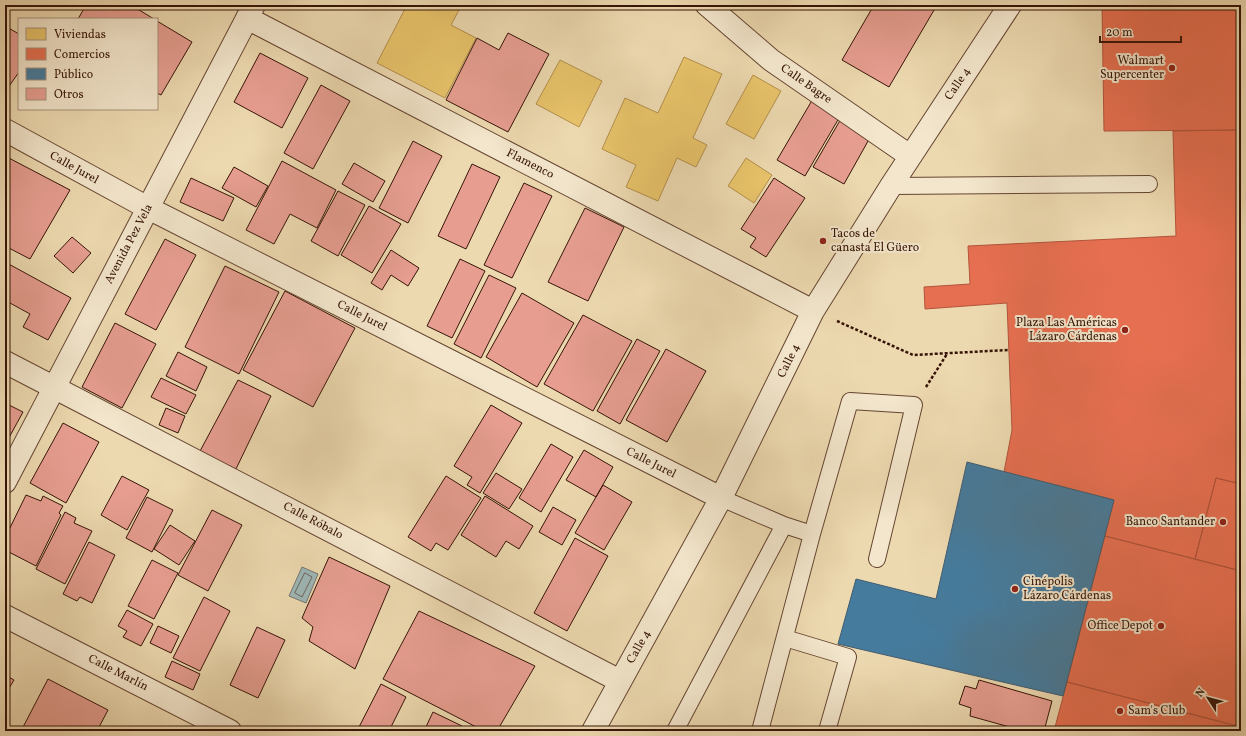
<svg xmlns="http://www.w3.org/2000/svg" width="1246" height="736" font-family="Vollkorn,serif">
<rect width="100%" height="100%" fill="#edd9b0"/>
<filter id="stains"><feTurbulence type="fractalNoise" baseFrequency=".005" numOctaves="4"/><feColorMatrix values="0 0 0 0 .2 0 0 0 0 .09 0 0 0 0 .02 0 0 0 .5 -.17"/></filter>
<radialGradient id="worn" r=".72"><stop offset=".6" stop-color="#630" stop-opacity="0"/><stop offset="1" stop-color="#630" stop-opacity=".3"/></radialGradient>
<path fill="#9eb7b7" stroke="#747671" d="M302,567L318,574L306,603L289,596Z"/>
<path fill="#e9c46a" stroke="#b38f4c" d="M407,5H455L460,8L451,25L476,38L445,98L377,63Z
M684,57L722,74L693,138L707,145L696,167L677,158L658,201L626,187L636,165L602,149L625,98L658,113Z
M560,60L602,81L579,127L536,104Z
M753,75L781,91L754,139L726,124Z
M746,158L772,175L754,203L728,186Z"/>
<path fill="#e76f51" stroke="#b2543b" d="M1102,5H1241V130L1104,131Z
M1241,130V484L1216,478L1195,559L1105,536L1114,500L1004,472L1012,430L1007,303L925,309L924,287L970,284L968,246L1176,236L1173,131Z
M1216,478L1241,484V571L1195,559Z
M1105,536L1241,571V727L1067,682Z
M1067,682L1241,727V731H1054Z"/>
<path fill="#457b9d" stroke="#405c70" d="M967,462L1114,500L1063,696L838,644L856,579L936,599Z"/>
<g fill="none" stroke-linecap="round" stroke-linejoin="round">
<path stroke="#6a665f" stroke-width="1" d="M305,573L312,577L302,597L295,593Z"/>
</g>
<path fill="#e79e91" stroke="#361407" d="M86,5H131L154,19H78Z
M874,5H937L889,87L842,60Z
M157,21L192,42L161,95L157,93Z
M5,26L19,34V72L5,92Z
M508,33L549,54L508,132L446,100L477,38L499,50Z
M260,53L308,78L282,128L234,102Z
M321,85L350,101L313,169L284,153Z
M814,97L842,113L805,176L777,160Z
M842,117L872,134L844,184L813,167Z
M413,141L442,156L408,223L379,208Z
M5,156L70,190L30,259L5,246Z
M282,161L336,190L317,228L290,214L274,244L246,230Z
M354,163L385,181L373,202L342,184Z
M472,164L500,177L466,249L438,236Z
M234,167L268,186L256,207L222,188Z
M191,178L234,198L223,221L180,202Z
M774,178L805,198L766,257L750,247L756,238L741,229Z
M524,183L552,196L512,278L484,265Z
M338,191L365,205L338,256L311,241Z
M369,206L401,224L372,273L341,255Z
M585,208L624,227L588,301L548,282Z
M72,237L91,253L73,273L54,256Z
M165,239L196,255L156,330L125,314Z
M391,250L419,268L408,286L391,275L382,290L371,283Z
M460,259L485,271L452,338L427,326Z
M5,262L71,298L48,340L23,327L30,314L10,303L5,312Z
M225,266L279,292L239,374L185,347Z
M489,275L516,288L481,358L454,344Z
M285,291L355,328L313,407L243,370Z
M522,293L574,323L537,387L486,357Z
M583,315L632,341L593,411L544,384Z
M115,323L156,344L122,408L82,387Z
M637,339L660,351L620,424L597,411Z
M666,349L706,371L667,442L626,420Z
M178,352L207,367L196,391L166,376Z
M161,378L196,395L186,414L151,397Z
M238,380L271,396L236,469L199,453Z
M5,403L23,412L5,445Z
M491,405L522,423L480,493L467,485L472,477L454,466Z
M166,408L185,416L178,433L159,425Z
M63,423L99,442L66,503L30,483Z
M551,444L573,457L541,512L519,498Z
M584,450L613,467L596,497L566,480Z
M496,473L522,489L509,509L483,493Z
M122,476L149,490L127,530L101,515Z
M446,476L481,498L448,550L436,543L431,551L408,537Z
M603,485L632,502L604,550L575,533Z
M26,495L41,501L43,496L63,506L59,513L61,515L36,566L5,550V538Z
M485,496L533,526L519,549L506,541L496,557L461,535Z
M147,497L173,510L152,552L126,538Z
M553,507L576,520L562,545L539,532Z
M212,510L242,525L208,591L178,575Z
M65,512L76,518L74,523L92,531L65,584L36,569Z
M170,525L195,541L179,565L154,549Z
M575,538L608,556L567,631L534,613Z
M89,542L115,555L92,603L80,597L77,601L63,594Z
M329,557L390,586L355,669L309,641L313,627L302,618Z
M152,560L178,573L154,619L128,606Z
M204,597L230,611L200,671L173,658Z
M127,610L153,624L141,646L123,637L127,631L118,626Z
M419,611L535,666L497,731H484L383,679Z
M158,626L179,636L171,653L150,643Z
M257,627L285,640L258,698L230,685Z
M172,661L200,674L193,690L165,677Z
M5,675L14,680L5,695Z
M48,679L108,710L97,731H21Z
M979,680L1052,701L1044,731H1024L970,716L971,708L959,704L965,686L976,689Z
M381,684L406,697L389,731H362L358,729Z
M433,712L462,726L459,731H424Z"/>
<g fill="none" stroke-linecap="round" stroke-linejoin="round">
<defs>
<path id="lane" d="M891,186L1149,184
M721,498L784,525
M785,638L848,657L827,731
M675,731L784,525L812,534
M760,731L812,534L850,401L914,405L877,559"/>
<path id="street" d="M707,5L771,60L910,156
M247,18L813,311
M5,130L148,208L721,498
M5,362L620,681
M5,482L254,5
M5,616L230,731
M593,731L721,498L813,311L891,186L1010,5"/>
</defs>
<use href="#lane" stroke="#644531" stroke-width="18"/>
<use href="#street" stroke="#644531" stroke-width="24"/>
<path stroke="#361407" stroke-width="2.5" stroke-dasharray="3 2" stroke-linecap="butt" d="M837,321L913,355L1009,350
M926,387L947,354"/>
<use href="#lane" stroke="#f3e6cc" stroke-width="16"/>
<use href="#street" stroke="#f3e6cc" stroke-width="22"/>
</g>
<g fill="#8f2418" stroke="#f3e6cc" stroke-width="1.5">
<circle cx="1172" cy="68" r="4"/>
<circle cx="823" cy="241" r="4"/>
<circle cx="1125" cy="330" r="4"/>
<circle cx="1223" cy="522" r="4"/>
<circle cx="1015" cy="589" r="4"/>
<circle cx="1161" cy="626" r="4"/>
<circle cx="1120" cy="711" r="4"/>
</g>
<g text-anchor="middle" dominant-baseline="central" stroke-width="4" stroke-linejoin="round" paint-order="stroke">
<g font-size="12" fill="#361407" stroke="#f3e6cc" text-anchor="end">
<text x="1164" y="61">Walmart<tspan x="1164" dy="14">Supercenter</tspan></text>
<text x="831" y="234" text-anchor="start">Tacos de<tspan x="831" dy="14">canasta El Güero</tspan></text>
<text x="1117" y="323">Plaza Las Américas<tspan x="1117" dy="14">Lázaro Cárdenas</tspan></text>
<text x="1215" y="522">Banco Santander</text>
<text x="1023" y="582" text-anchor="start">Cinépolis<tspan x="1023" dy="14">Lázaro Cárdenas</tspan></text>
<text x="1153" y="626">Office Depot</text>
<text x="1128" y="711" text-anchor="start">Sam's Club</text>
</g>
<g font-size="12" fill="#361407" stroke="#f3e6cc">
<text transform="translate(806 84) rotate(35)">Calle Bagre</text>
<text transform="translate(958 84) rotate(-56)">Calle 4</text>
<text transform="translate(530 164) rotate(27)">Flamenco</text>
<text transform="translate(74 168) rotate(29)">Calle Jurel</text>
<text transform="translate(129 244) rotate(-62)">Avenida Pez Vela</text>
<text transform="translate(362 316) rotate(27)">Calle Jurel</text>
<text transform="translate(789 361) rotate(-64)">Calle 4</text>
<text transform="translate(651 463) rotate(27)">Calle Jurel</text>
<text transform="translate(313 521) rotate(28)">Calle Róbalo</text>
<text transform="translate(639 647) rotate(-61)">Calle 4</text>
<text transform="translate(118 673) rotate(27)">Calle Marlín</text>
</g>
</g>
<rect width="1246" height="736" fill="none" stroke="#edd9b0" stroke-width="20"/>
<rect x="6" y="6" width="1234" height="724" fill="none" stroke="#361407" stroke-width="2"/>
<rect x="10" y="10" width="1226" height="716" fill="none" stroke="#361407"/>
<rect x="18" y="18" width="140" height="92" fill="#f3e6cc" stroke="#a7927d"/>
<rect x="26" y="28" width="20" height="12" fill="#e9c46a" stroke="#a7927d"/>
<text x="54" y="38" font-size="12" fill="#361407">Viviendas</text>
<rect x="26" y="48" width="20" height="12" fill="#e76f51" stroke="#a7927d"/>
<text x="54" y="58" font-size="12" fill="#361407">Comercios</text>
<rect x="26" y="68" width="20" height="12" fill="#457b9d" stroke="#a7927d"/>
<text x="54" y="78" font-size="12" fill="#361407">Público</text>
<rect x="26" y="88" width="20" height="12" fill="#e79e91" stroke="#a7927d"/>
<text x="54" y="98" font-size="12" fill="#361407">Otros</text>
<g transform="translate(1208 698) rotate(306)" stroke="#f3e6cc" stroke-width="3" paint-order="stroke">
<path d="M0-3L7 15L0 10L-7 15Z" fill="#361407"/>
<text y="-6" font-size="11" font-weight="bold" text-anchor="middle" fill="#361407">N</text>
</g>
<path d="M1100 36v6h81v-6" fill="none" stroke="#361407" stroke-width="2"/>
<text x="1106" y="36" font-size="12" fill="#361407" stroke="#f3e6cc" stroke-width="3" paint-order="stroke">20 m</text>
<rect width="100%" height="100%" filter="url(#stains)"/>
<rect width="100%" height="100%" fill="url(#worn)"/>
</svg>
